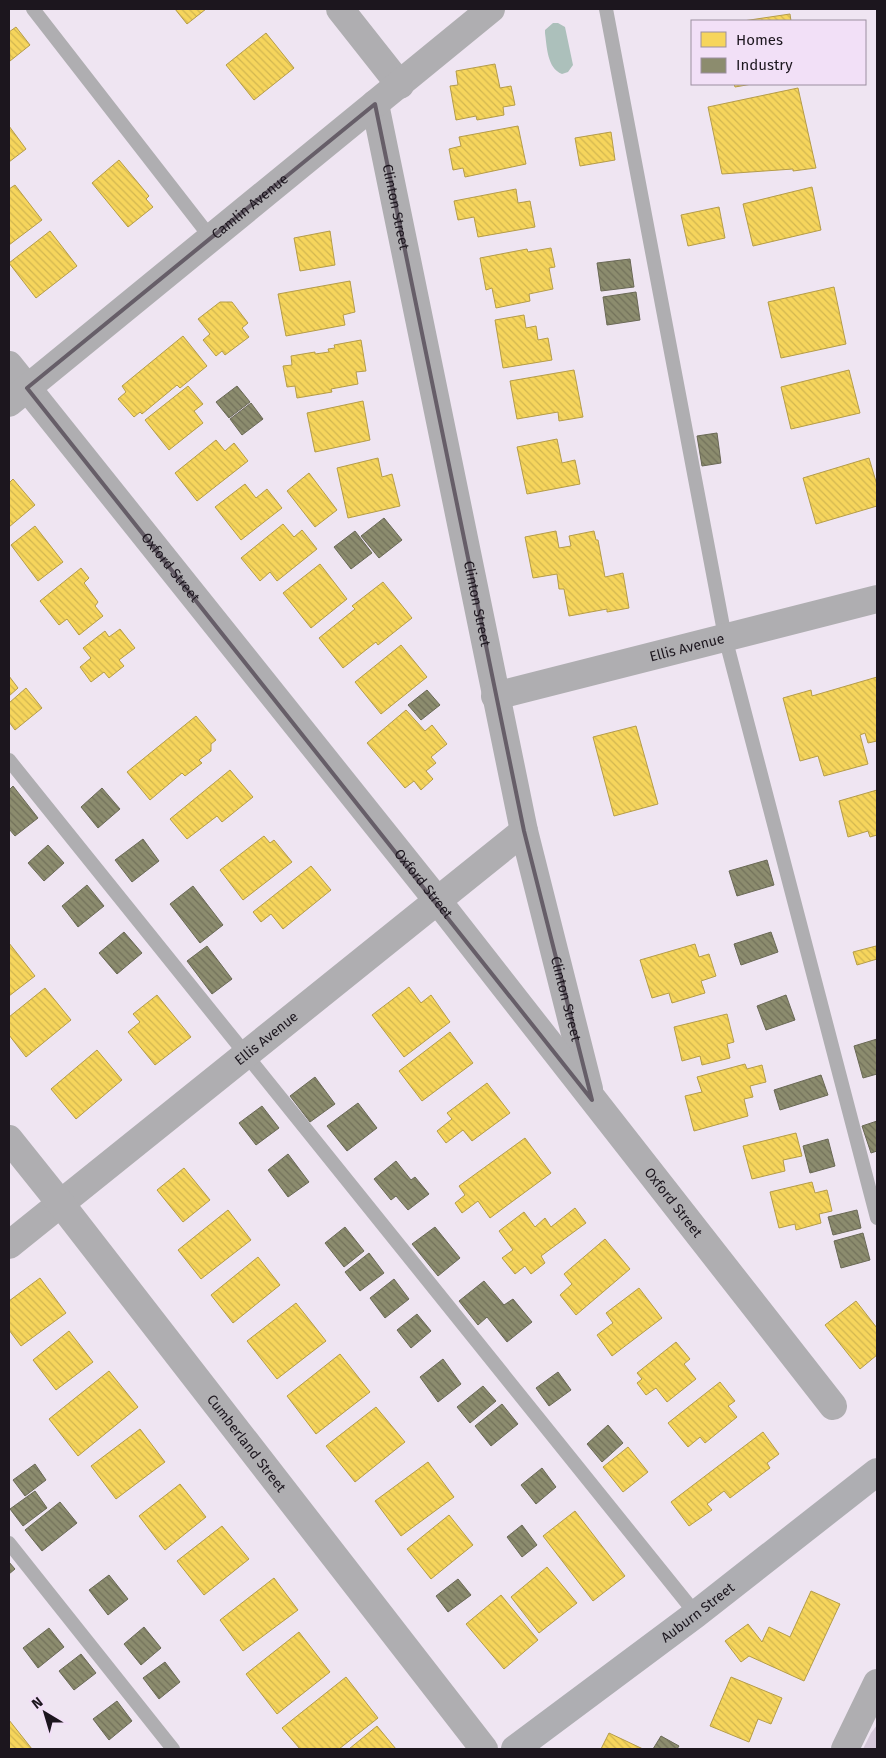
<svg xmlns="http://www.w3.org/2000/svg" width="886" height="1758" font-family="'Fira Sans',sans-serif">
<defs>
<pattern id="homes-back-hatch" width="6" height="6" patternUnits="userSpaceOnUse" patternTransform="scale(1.25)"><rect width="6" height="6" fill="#f6d55c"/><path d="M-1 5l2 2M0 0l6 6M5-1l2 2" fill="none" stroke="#d2b650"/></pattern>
<pattern id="industry-back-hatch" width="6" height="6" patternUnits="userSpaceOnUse" patternTransform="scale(1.25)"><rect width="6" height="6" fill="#8c8c6e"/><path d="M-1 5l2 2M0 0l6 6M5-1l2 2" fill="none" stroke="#72715a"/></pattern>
</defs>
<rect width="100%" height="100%" fill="#efe5f2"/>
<path fill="#d5c8d9" d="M877,1725V1749H863L871,1733Z"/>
<path fill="#acc0bb" d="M553,23H558L565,27L573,65L568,72L562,74C547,68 547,47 545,33V30Z"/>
<path fill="url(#homes-back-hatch)" stroke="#b59c49" d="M175,9H206L187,24Z
M790,14L791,21H743Z
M16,27L30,45L10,61L9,32Z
M266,33L294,68L254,100L226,65Z
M495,64L500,88L511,86L515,105L503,107L504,115L477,120L476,116L456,120L450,86L458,85L456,71Z
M734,84H752L735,87Z
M798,88L816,168L793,171V169L722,174L708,107Z
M9,126L26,149L9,162Z
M518,126L526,164L465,177L463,168L453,170L449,149L461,146L459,137Z
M611,132L615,160L580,166L575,138Z
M119,160L149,196L146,199L153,207L128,227L92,183Z
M15,185L42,220L9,245V189Z
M812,187L821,230L753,246L743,204Z
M516,189L518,203L530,201L535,227L478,237L474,217L458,220L454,201Z
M719,207L725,238L688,246L681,215Z
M50,231L77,266L36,298L9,263Z
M330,231L335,265L300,271L294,238Z
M551,248L555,267L549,268L553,289L529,294L530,301L496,308L492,288L486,290L480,258L527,249L528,252Z
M350,281L355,312L343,315L345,325L286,336L278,294Z
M834,287L846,344L781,358L768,302Z
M220,302H232L248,323L242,328L249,337L225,355L222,351L216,356L203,340L210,334L198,319Z
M524,315L526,328L536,326L538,340L548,338L552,360L503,368L495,320Z
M183,336L207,366L180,388L177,385L142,414L140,412L134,417L118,399L126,392L122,386Z
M361,340L366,371L356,372L358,384L331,389L332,392L297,398L295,386L287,387L283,366L292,365L291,356L315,352V354L329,352L328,349L335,348L334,345Z
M574,370L583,417L559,421L558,412L517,419L510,381Z
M849,370L860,413L791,429L781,387Z
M188,386L203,404L194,411L203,423L169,450L145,420Z
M363,401L370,440L315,452L307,413Z
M557,439L562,463L575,460L580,484L527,494L517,447Z
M216,440L225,451L234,443L248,461L197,501L175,473Z
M378,458L382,477L392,474L400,506L348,518L337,468Z
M869,458L877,485V506L816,524L803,478Z
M309,473L337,510L315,527L287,491Z
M13,479L35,505L9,527V483Z
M245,484L256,498L267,489L282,508L241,540L215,507Z
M283,524L294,537L302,530L317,549L277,581L270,572L260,581L241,558Z
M35,526L63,562L38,581L11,545Z
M556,531L559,548L571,546L569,536L594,531L596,540H598L605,577L623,573L629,608L607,612V609L569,616L564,589H559L557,574L533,578L525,537Z
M320,564L347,599L311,628L283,593Z
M81,568L89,578L84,583L98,602L95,606L103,616L79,635L67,619L59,625L40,601Z
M383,582L412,618L378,645L376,642L343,668L319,638L355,609L352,606Z
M120,629L135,648L119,660L124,666L109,678L104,672L91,682L80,667L91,658L83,648L105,631L109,637Z
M401,645L427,677L381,714L355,682Z
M9,676L18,688L9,696Z
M877,677V741L868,743L865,733L860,735L868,764L824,776L818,756L800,761L783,698L811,690L812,696Z
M26,688L42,708L15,730L9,722V703Z
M406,710L425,731L432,725L447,744L431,757L436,763L426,771L433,779L421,790L414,781L405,788L367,743Z
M196,716L216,740L211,744V751L199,760L202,763L185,776L182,773L150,800L127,772Z
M636,726L658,804L614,816L593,737Z
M230,770L253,797L222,822L217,816L187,839L170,819Z
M877,790V835L870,837L868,831L848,837L839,801Z
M264,836L270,843L274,840L292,862L243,900L220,870Z
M311,866L331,890L283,929L271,914L261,922L253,912Z
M9,943L35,976L9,996Z
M695,944L699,957L709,954L716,976L701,981L705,993L672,1003L669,993L652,998L640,960Z
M876,946L877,959L857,965L853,952Z
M409,987L421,1003L431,995L450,1022L404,1057L372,1015Z
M45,988L71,1020L26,1057L9,1035V1017Z
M157,995L191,1037L155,1065L128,1032L140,1022L133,1014Z
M727,1014L734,1042L727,1044L730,1058L702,1065L700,1056L682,1061L674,1027Z
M450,1032L473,1063L422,1101L399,1071Z
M97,1050L122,1080L76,1119L51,1089Z
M745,1064L747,1069L762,1065L766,1082L750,1086L753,1097L744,1099L748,1116L694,1131L685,1096L702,1092L697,1077Z
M487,1083L510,1113L472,1141L463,1130L446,1143L437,1131L452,1119L447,1113Z
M796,1133L802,1156L783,1160L785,1171L752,1179L743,1146Z
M525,1138L551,1173L490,1218L478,1201L462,1213L455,1203L465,1195L459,1186Z
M184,1168L210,1200L183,1222L157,1190Z
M812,1182L815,1193L827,1190L832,1211L819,1214L821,1223L796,1230L795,1224L779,1228L770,1192Z
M575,1208L586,1223L541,1256L545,1263L531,1274L525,1266L515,1274L502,1258L513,1250L499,1231L524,1212L535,1227L545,1218L551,1227Z
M228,1210L251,1240L201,1279L178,1250Z
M605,1239L630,1269L576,1315L560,1295L572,1284L564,1274Z
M258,1257L280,1285L233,1323L211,1295Z
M40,1278L66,1313L21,1346L9,1330V1301Z
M639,1288L662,1318L612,1356L597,1335L613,1323L606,1313Z
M856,1301L877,1328V1355L860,1369L825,1325Z
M296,1303L326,1341L277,1379L247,1341Z
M69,1331L93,1362L56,1390L33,1360Z
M676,1342L690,1359L684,1364L696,1379L667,1402L656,1388L646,1395L637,1383L642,1379L637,1373Z
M340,1354L370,1392L316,1434L287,1396Z
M109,1371L138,1407L78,1456L49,1419Z
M720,1382L735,1401L728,1406L737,1417L705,1443L700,1437L688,1447L668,1423Z
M376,1407L405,1442L355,1482L326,1446Z
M140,1429L165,1462L116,1499L91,1466Z
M763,1432L779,1454L767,1463L770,1468L730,1498L724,1491L707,1504L712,1510L689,1526L671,1502Z
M628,1447L648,1472L623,1492L603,1467Z
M428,1462L454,1497L401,1536L375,1501Z
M180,1484L206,1517L165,1550L139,1516Z
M575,1511L625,1576L593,1601L543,1536Z
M449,1515L473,1545L431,1579L407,1549Z
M222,1526L249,1559L204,1595L177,1561Z
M547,1567L577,1603L539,1633L511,1597Z
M274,1578L298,1610L243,1651L220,1620Z
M811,1591L840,1604L804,1681L749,1656L741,1662L725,1641L748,1624L762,1642L769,1627L790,1637Z
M501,1595L538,1640L504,1669L466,1624Z
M299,1632L330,1672L277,1714L246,1674Z
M346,1677L378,1718L339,1749H300L282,1728Z
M731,1677L782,1698L771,1724L758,1719L749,1742L710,1726Z
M9,1720L32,1749H9Z
M377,1726L396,1749H349Z
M609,1733L643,1749H601Z"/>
<path fill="url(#industry-back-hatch)" stroke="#6a6956" d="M630,259L634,287L601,291L597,263Z
M636,292L640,320L607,325L603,297Z
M237,386L250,402L229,418L216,402Z
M251,403L263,419L242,435L230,419Z
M717,433L721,463L702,466L697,436Z
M384,518L402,540L379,558L361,536Z
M355,531L372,553L351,569L334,547Z
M427,690L440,705L421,720L408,705Z
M13,786L38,818L15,836L9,829V790Z
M102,788L120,809L98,828L81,807Z
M143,839L159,861L132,882L115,860Z
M48,845L64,863L44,881L28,863Z
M767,860L774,885L737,896L729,871Z
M87,885L104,906L78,927L62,906Z
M193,886L223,925L200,943L170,904Z
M124,932L142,953L117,974L99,953Z
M771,932L778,952L741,965L734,944Z
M207,946L232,979L212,994L187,961Z
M786,995L795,1020L766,1030L757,1006Z
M877,1039V1074L863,1078L854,1046Z
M821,1075L828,1095L780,1110L774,1090Z
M315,1077L335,1104L310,1122L290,1096Z
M358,1103L377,1128L347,1151L327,1126Z
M262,1106L279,1128L256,1145L239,1123Z
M877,1121V1151L871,1153L862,1126Z
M828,1139L835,1166L810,1173L803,1146Z
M288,1154L309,1182L288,1197L268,1170Z
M396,1161L411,1180L415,1177L429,1194L408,1210L396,1196L391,1200L374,1179Z
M857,1210L861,1228L833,1235L828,1217Z
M345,1227L364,1251L344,1267L325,1243Z
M435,1227L460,1258L438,1276L412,1244Z
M863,1233L870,1260L841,1268L834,1241Z
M369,1253L384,1273L360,1291L345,1272Z
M394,1279L409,1299L385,1318L370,1298Z
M484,1281L504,1305L513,1299L532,1322L507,1342L487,1317L478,1325L459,1301Z
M417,1314L431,1331L411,1348L397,1330Z
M443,1359L461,1384L438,1402L420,1377Z
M558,1372L571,1390L549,1406L536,1388Z
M483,1386L496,1401L470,1423L457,1407Z
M502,1404L518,1424L491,1446L475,1426Z
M608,1425L623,1443L602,1462L587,1444Z
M35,1464L46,1480L25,1496L13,1480Z
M542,1468L556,1487L536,1504L521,1485Z
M35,1491L47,1508L23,1526L10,1509Z
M60,1502L77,1523L42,1551L25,1530Z
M522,1525L537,1545L522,1557L507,1537Z
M9,1562L15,1569L9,1574Z
M109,1575L128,1599L108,1615L89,1590Z
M458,1579L471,1595L448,1612L436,1596Z
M144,1627L161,1648L141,1665L124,1644Z
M49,1628L64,1647L38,1668L23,1648Z
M81,1654L96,1673L74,1690L59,1671Z
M165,1662L180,1682L159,1699L143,1678Z
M117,1701L132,1721L109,1740L93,1719Z
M661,1736L679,1746L677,1749H653Z"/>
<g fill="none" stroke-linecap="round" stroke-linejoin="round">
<path stroke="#afaeb1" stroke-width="14" d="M33,9L211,238
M606,9L725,637L877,1218
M9,760L696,1614
M9,1543L173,1749"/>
<g stroke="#afaeb1" stroke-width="28">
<path d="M340,9L400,85"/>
<path id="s1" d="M375,104L524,831L589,1089"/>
<path id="s2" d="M9,365L437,900L833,1406"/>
<path id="s3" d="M9,403L491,9"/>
<path id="s4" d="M495,696L877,599"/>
<path id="s5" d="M9,1245L524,831"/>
</g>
<g stroke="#afaeb1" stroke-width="28">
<path id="s6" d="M9,1139L61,1204L484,1749"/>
<path d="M845,1749L877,1683"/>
</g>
<path stroke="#aeaeb2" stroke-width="28" id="s7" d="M515,1749L696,1614L877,1472"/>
</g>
<path fill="none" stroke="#665e68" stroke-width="4" stroke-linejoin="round" d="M375,104L524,831L592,1100L27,388Z"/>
<g text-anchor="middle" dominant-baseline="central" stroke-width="5" stroke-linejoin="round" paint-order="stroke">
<g font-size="14" fill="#1c161e" stroke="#f2e0f7">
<text stroke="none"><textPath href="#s3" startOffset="311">Camlin Avenue</textPath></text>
<text stroke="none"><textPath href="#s1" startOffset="105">Clinton Street</textPath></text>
<text stroke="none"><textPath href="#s2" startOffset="259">Oxford Street</textPath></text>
<text stroke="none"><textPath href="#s1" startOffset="510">Clinton Street</textPath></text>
<text stroke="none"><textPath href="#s4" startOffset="198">Ellis Avenue</textPath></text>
<text stroke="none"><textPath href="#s2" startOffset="664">Oxford Street</textPath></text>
<text stroke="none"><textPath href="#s1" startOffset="915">Clinton Street</textPath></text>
<text stroke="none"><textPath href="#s5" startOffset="330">Ellis Avenue</textPath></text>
<text stroke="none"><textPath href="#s2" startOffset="1069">Oxford Street</textPath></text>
<text stroke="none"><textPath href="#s6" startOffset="386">Cumberland Street</textPath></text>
<text stroke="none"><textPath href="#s7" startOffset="228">Auburn Street</textPath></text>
</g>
</g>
<rect width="886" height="1758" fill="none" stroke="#1c161e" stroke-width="20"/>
<rect x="691" y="20" width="175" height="65" fill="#f2e0f7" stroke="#9c8fa0"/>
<rect x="701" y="32" width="25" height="15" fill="#f6d55c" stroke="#9c8fa0"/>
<text x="736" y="45" font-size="15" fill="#1c161e">Homes</text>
<rect x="701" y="58" width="25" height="15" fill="#8c8c6e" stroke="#9c8fa0"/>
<text x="736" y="70" font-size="15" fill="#1c161e">Industry</text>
<g transform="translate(45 1713) rotate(322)" stroke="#f2e0f7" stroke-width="4" paint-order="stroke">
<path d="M0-4L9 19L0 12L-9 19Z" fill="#1c161e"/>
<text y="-8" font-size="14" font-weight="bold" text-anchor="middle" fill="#1c161e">N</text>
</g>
</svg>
